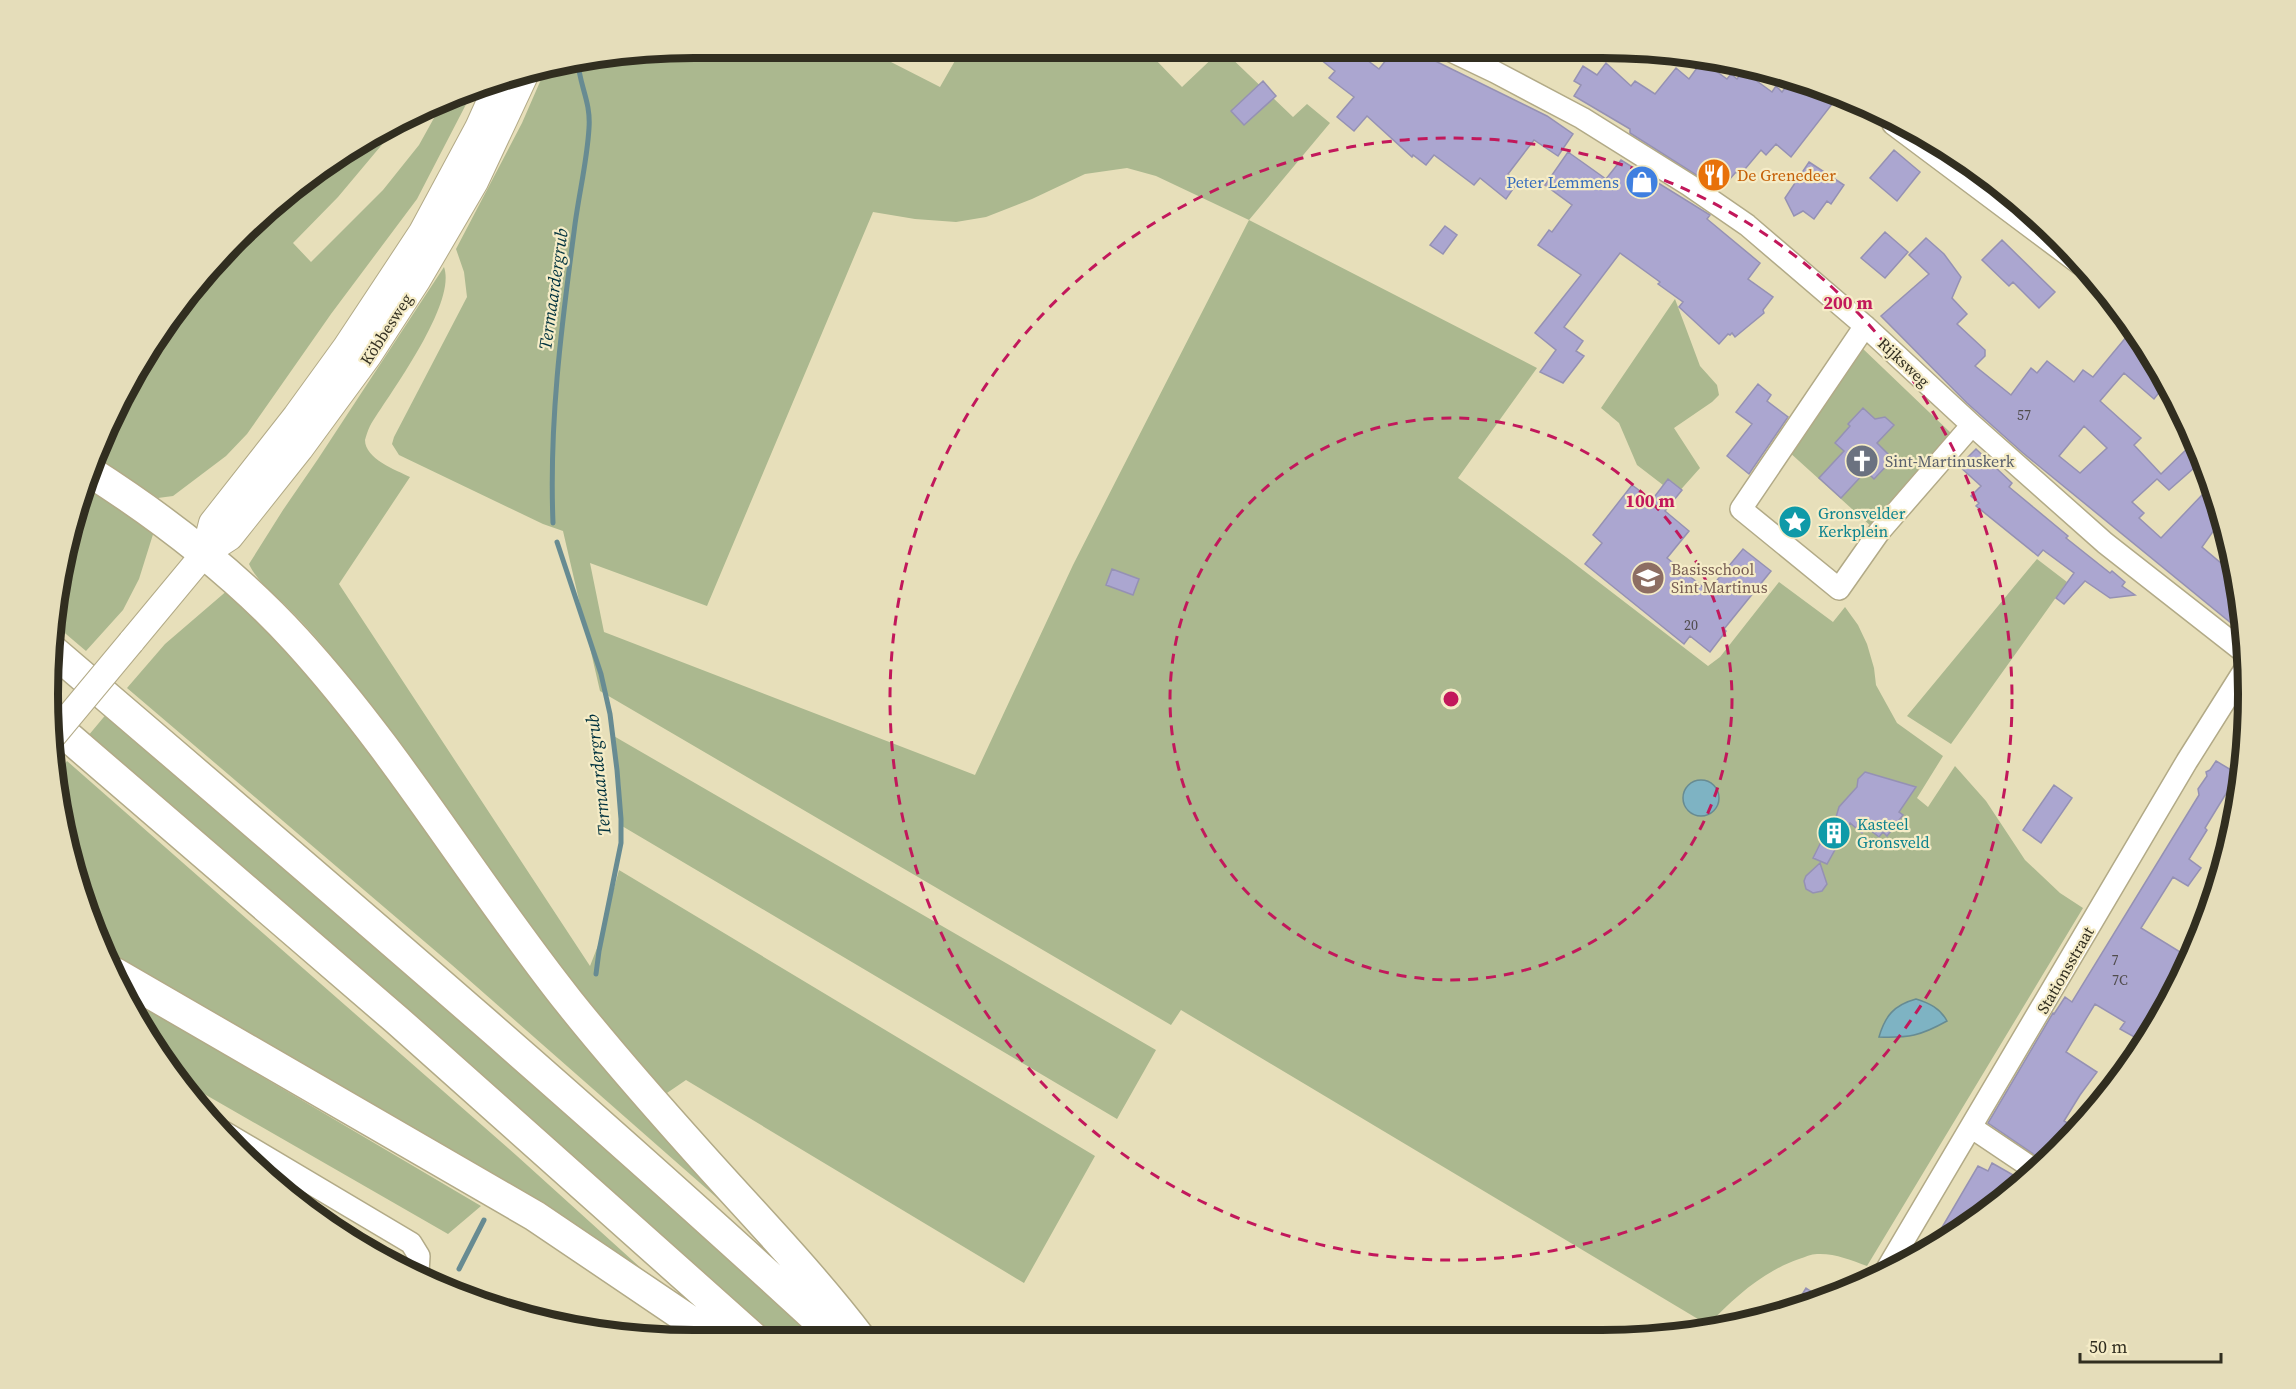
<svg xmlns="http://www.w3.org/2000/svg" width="2296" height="1389" font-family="'Source Serif 4',serif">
<rect width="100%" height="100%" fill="#e7dfba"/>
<path fill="#abb88f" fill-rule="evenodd" d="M1159,51L1154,58L1182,87L1220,51H1224L1293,117L1307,104L1330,123L1249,220L1537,368L1458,478L1566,557L1708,666L1720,657L1779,582L1833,622L1845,607L1858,625L1867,644L1874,668L1876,685L1897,723L1943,756L1917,798L1928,807L1955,766L1986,801L2025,860L2060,893L2083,908L1867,1266C1851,1260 1834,1253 1817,1254C1811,1254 1805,1257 1799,1259C1762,1272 1735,1297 1708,1325L1181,1010L1171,1025L600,691L563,531L543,524L399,455L392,444L394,437L467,297L464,272L456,249L522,123L546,68L610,54L893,52L889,61L940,87L960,52ZM1127,168L1156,176L1249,220L1073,565L975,775L604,632L590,563L707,606L873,212L915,219L956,222L986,217L1032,199L1085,174ZM1715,788L1718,798L1697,816L1686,809L1683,797Z
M475,87L417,199L331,314L247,434L226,456L173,496L158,498L95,457L115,408L181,301L301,181L377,135L385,141L338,197L293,243L311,262L383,190L419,145L439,109L443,108L449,98Z
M444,267C457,304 390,393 370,426C368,430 366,436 365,440C365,459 396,470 410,477L339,584L590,966L599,943L619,870L1095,1156L1024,1283L686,1080L664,1095L590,1007L361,693C339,665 317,637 292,612C276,595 259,585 249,564L283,510L318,459Z
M1675,299L1700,366L1717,385L1719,395L1712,402L1674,428L1700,468L1676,495L1637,465L1619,423L1601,408Z
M1860,346L1953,435L1873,528L1788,451Z
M85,481L155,528L139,579L123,610L86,651L53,623L54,610Z
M2037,559L2067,582L1951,744L1907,716Z
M229,589L284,637L769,1247L716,1197L452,965L127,688L165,644Z
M108,712L277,863L427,987L821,1339H772L88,736Z
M612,735L1156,1050L1117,1119L622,826L620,780Z
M67,761L517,1156L674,1298L111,965L82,903L60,820L56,775Z
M125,996L481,1206L448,1234L173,1076L134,1017Z"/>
<path fill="#7eb3c3" stroke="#678b92" stroke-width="1.5" d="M1683 798a18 18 0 1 1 36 0a18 18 0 1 1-36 0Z
M1916,999C1929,1003 1940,1008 1947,1021C1920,1036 1909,1038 1879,1037C1885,1016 1894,1005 1916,999Z"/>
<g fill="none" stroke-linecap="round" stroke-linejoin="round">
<path stroke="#678b92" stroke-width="5" d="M553,523C549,425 561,329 574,232C578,197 587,163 589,128C591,101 579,85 578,61
M557,542L601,674L610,714L617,770L621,819V843L599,951L596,974
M459,1269L484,1220"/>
</g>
<path fill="#aba6d0" stroke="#9591b3" stroke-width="1.5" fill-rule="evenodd" d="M1394,50H1413L1547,116L1573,134L1558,156L1534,140L1508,174L1517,183L1506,199L1480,178L1474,185L1434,155L1426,165L1413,155L1412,157L1367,116L1354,131L1337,117L1354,97L1329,78L1335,71L1310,51H1355L1379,69Z
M1702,61L1727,79L1731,74L1737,79L1743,71L1772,92L1776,86L1782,92L1792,79L1797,80L1819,96L1824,90L1836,99L1791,157L1776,144L1766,155L1761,150L1740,175L1736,172L1720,190L1630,133V129L1574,96L1581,85L1574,81L1583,66L1597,75L1606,63L1631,86L1635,81L1655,94L1676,68L1689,79Z
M1263,81L1276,96L1244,125L1231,111Z
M1894,150L1920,172L1897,201L1870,178Z
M1568,152L1606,179L1621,160L1710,215L1707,219L1760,263L1748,279L1773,297L1763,310L1764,313L1735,337L1732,333L1730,335L1728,334L1719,344L1679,307L1683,302L1658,284L1660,282L1620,253L1564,327L1583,341L1576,351L1584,356L1563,383L1540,372L1556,350L1535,333L1581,275L1538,245L1549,230L1552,232L1572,205L1545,185Z
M1809,162L1844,185L1831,204L1827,201L1814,219L1803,211L1794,216L1785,198Z
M1445,226L1457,235L1443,254L1430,245Z
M1885,232L1908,252L1885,278L1861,258Z
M1926,238L1944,254L1961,277L1952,298L1967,314L1957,324L1985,350V356L1975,366L2011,395L2031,368L2037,373L2047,361L2074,382L2083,370L2093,377L2127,336L2149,355L2165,385L2154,399L2124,373L2100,401L2141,438L2134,445L2161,474L2195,441L2203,460L2169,490L2157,479L2132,502L2144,513L2139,518L2161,538L2202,495L2217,506L2221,520L2202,547L2228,569L2234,562L2242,632L2023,453L1967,403L1881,316L1929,274L1909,255ZM2084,426L2107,448L2080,473L2059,456Z
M2002,240L2055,292L2039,308L2013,282L2009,286L1982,260Z
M1758,384L1771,395L1767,401L1788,417L1749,474L1727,456L1752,424L1736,412Z
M1863,408L1875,419L1885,417L1894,425L1877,443L1893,459L1874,479L1866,471L1841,498L1819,478L1844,451L1835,443L1850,426L1848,424Z
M1976,449L2012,483L2009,487L2068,536L2066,538L2110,573L2112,571L2125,582L2122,586L2135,595L2110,598L2085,581L2064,604L2056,598L2074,573L2043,550L2038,556L1976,506L1979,503L1971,496L1981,486L1959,466Z
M1668,479L1682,490L1665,511L1689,531L1667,558L1708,591L1743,549L1771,571L1724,629L1726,631L1710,652L1690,636L1684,644L1585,564L1602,543L1593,535L1632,485L1652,500Z
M1112,569L1139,579L1133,595L1106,585Z
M2216,761L2238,774L2205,828L2207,830L2189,859L2201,868L2188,886L2173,877L2141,928L2190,958L2145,1043L2120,1029L2125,1022L2095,1004L2066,1052L2097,1072L2080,1095L2064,1121L2073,1126L2066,1138L2069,1139L2058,1152L2045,1162L1988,1123L2053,1013L2054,1014L2065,997L2072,1002L2199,795L2198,789L2207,776L2206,772L2210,770Z
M1865,772L1916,787L1899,812L1903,815L1887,836L1883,832L1879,837L1866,827L1862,833L1850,823L1827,864L1813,858L1831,822L1834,824L1839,807L1857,787L1858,779Z
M2054,785L2072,798L2041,843L2023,830Z
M1820,863L1827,884L1822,891L1813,893L1806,889L1804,881L1806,876Z
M1992,1163L2022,1180L1927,1253L1978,1166L1988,1171Z
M1806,1288L1824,1300L1810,1307L1792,1311Z"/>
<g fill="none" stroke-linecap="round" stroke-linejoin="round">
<defs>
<path id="minor" d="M1449,50L1495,72L1582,118L1689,185L1747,225L1865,326L1972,425L2105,543L2244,652
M1893,124L2080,264
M1865,326L1741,509L1839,589L1879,532L1972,425
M1971,1127L2035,1170
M224,1132L411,1243L419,1256L418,1273
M1885,1272L2187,761L2245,669"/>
<path id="major" d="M204,554L212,523L296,416L346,347L422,232L478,128L500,79
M131,642L204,554L230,537L300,449L369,355L417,281L475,182L526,73"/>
<path id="highway" d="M89,471C164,519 237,575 297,641C399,753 475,884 569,1002C609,1052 652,1101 695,1149C751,1212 810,1272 861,1339
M51,649C316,876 582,1102 838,1339
M51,722L397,1020L755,1339
M115,973L535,1216L717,1339"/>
</defs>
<use href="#minor" stroke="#b2aa87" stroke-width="24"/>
<use href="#major" stroke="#b2aa87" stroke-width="28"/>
<use href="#highway" stroke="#b2aa87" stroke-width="33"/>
<use href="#minor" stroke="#fff" stroke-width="21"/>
<use href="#major" stroke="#fff" stroke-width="26"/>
<use href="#highway" stroke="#fff" stroke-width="30"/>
<defs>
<path id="major-bridge" d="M52,737L131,642"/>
</defs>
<use href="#major-bridge" stroke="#b2aa87" stroke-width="28" stroke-linecap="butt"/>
<use href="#major-bridge" stroke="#fff" stroke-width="26"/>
</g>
<g fill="none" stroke="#c2185b" stroke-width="3" stroke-dasharray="10 8">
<circle cx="1451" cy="699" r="281"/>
<circle cx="1451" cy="699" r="561"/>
</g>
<defs>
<symbol id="restaurant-disc" viewBox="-11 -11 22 22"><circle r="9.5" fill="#e8710a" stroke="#f5ecc7"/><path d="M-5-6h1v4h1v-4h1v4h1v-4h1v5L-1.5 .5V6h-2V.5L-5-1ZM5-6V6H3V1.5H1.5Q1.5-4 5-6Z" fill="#fff"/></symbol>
<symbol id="shop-disc" viewBox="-11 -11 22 22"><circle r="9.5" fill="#3f7fe0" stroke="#f5ecc7"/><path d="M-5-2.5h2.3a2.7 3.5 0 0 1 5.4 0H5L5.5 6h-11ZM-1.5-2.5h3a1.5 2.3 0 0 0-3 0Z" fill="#fff"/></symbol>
<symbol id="church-disc" viewBox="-11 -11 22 22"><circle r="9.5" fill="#6b7280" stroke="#f5ecc7"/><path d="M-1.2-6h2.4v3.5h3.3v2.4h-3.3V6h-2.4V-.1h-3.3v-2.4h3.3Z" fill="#fff"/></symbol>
<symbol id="sight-disc" viewBox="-11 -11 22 22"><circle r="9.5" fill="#0f9aa8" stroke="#f5ecc7"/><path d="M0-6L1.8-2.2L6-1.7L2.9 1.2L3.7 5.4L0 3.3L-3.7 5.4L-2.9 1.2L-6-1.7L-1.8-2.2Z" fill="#fff"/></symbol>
<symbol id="school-disc" viewBox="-11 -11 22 22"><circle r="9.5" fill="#8d6e63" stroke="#f5ecc7"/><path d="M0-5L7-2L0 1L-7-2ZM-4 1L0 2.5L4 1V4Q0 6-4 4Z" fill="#fff"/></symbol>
<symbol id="building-disc" viewBox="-11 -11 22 22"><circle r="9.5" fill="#0f9aa8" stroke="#f5ecc7"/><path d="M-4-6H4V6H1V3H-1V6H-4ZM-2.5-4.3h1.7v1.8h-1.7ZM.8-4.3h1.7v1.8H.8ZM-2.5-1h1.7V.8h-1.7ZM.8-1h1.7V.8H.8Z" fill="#fff"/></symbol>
</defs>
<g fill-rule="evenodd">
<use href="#restaurant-disc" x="1695" y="156" width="38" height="38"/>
<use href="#shop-disc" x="1623" y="163" width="38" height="38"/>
<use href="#church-disc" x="1843" y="442" width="38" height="38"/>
<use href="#sight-disc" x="1776" y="503" width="38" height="38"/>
<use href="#school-disc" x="1629" y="559" width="38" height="38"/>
<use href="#building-disc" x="1815" y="814" width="38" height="38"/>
</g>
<g text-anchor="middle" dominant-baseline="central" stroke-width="4.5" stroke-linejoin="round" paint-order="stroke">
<g font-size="14" fill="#504c4c">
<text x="2024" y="415">57</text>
<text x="1691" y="625">20</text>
<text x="2115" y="960">7</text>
<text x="2120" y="980">7C</text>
</g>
<g font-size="16" fill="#c56008" stroke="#f5ecc7" text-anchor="start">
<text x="1737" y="175">De Grenedeer</text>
</g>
<g font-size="16" fill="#366cbe" stroke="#f5ecc7" text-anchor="end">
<text x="1619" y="182">Peter Lemmens</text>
</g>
<g font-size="16" fill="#312e20" stroke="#f5ecc7">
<text transform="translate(386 329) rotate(-57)">Köbbesweg</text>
<text transform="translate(1904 362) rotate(43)">Rijksweg</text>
<text transform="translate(2065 970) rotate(-60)">Stationsstraat</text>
</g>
<g font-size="16" fill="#5b616d" stroke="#f5ecc7" text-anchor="start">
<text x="1885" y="461">Sint-Martinuskerk</text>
</g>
<g font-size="16" fill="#0d838f" stroke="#f5ecc7" text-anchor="start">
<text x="1818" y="513">Gronsvelder<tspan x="1818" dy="18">Kerkplein</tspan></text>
<text x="1857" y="824">Kasteel<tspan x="1857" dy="18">Gronsveld</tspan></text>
</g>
<g font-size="16" fill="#785e54" stroke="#f5ecc7" text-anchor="start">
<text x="1671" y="569">Basisschool<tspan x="1671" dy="18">Sint Martinus</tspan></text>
</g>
<g font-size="18" font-style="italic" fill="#00323e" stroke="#f5ecc7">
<text transform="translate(553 289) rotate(-82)">Termaardergrub</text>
<text transform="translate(598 775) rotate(-96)">Termaardergrub</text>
</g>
</g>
<path d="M0 0H2296V1389H0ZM694 58H1602A636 636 0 0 1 2238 694V694A636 636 0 0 1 1602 1330H694A636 636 0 0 1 58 694V694A636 636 0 0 1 694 58Z" fill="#e5ddba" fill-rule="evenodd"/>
<path fill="none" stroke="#312e20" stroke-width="8" d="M694 58H1602A636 636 0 0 1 2238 694V694A636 636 0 0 1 1602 1330H694A636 636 0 0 1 58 694V694A636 636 0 0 1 694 58Z"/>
<circle cx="1451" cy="699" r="9" fill="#c2185b" stroke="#f5ecc7" stroke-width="3"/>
<g font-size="18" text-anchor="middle" font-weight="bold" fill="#c2185b" stroke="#f5ecc7" stroke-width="4.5" stroke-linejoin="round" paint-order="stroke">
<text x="1848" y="309">200 m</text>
<text x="1650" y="507">100 m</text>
</g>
<path d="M2080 1353v9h141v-9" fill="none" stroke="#312e20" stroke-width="3"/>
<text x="2089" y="1353" font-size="18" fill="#312e20" stroke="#f5ecc7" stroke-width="4.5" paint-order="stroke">50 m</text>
</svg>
